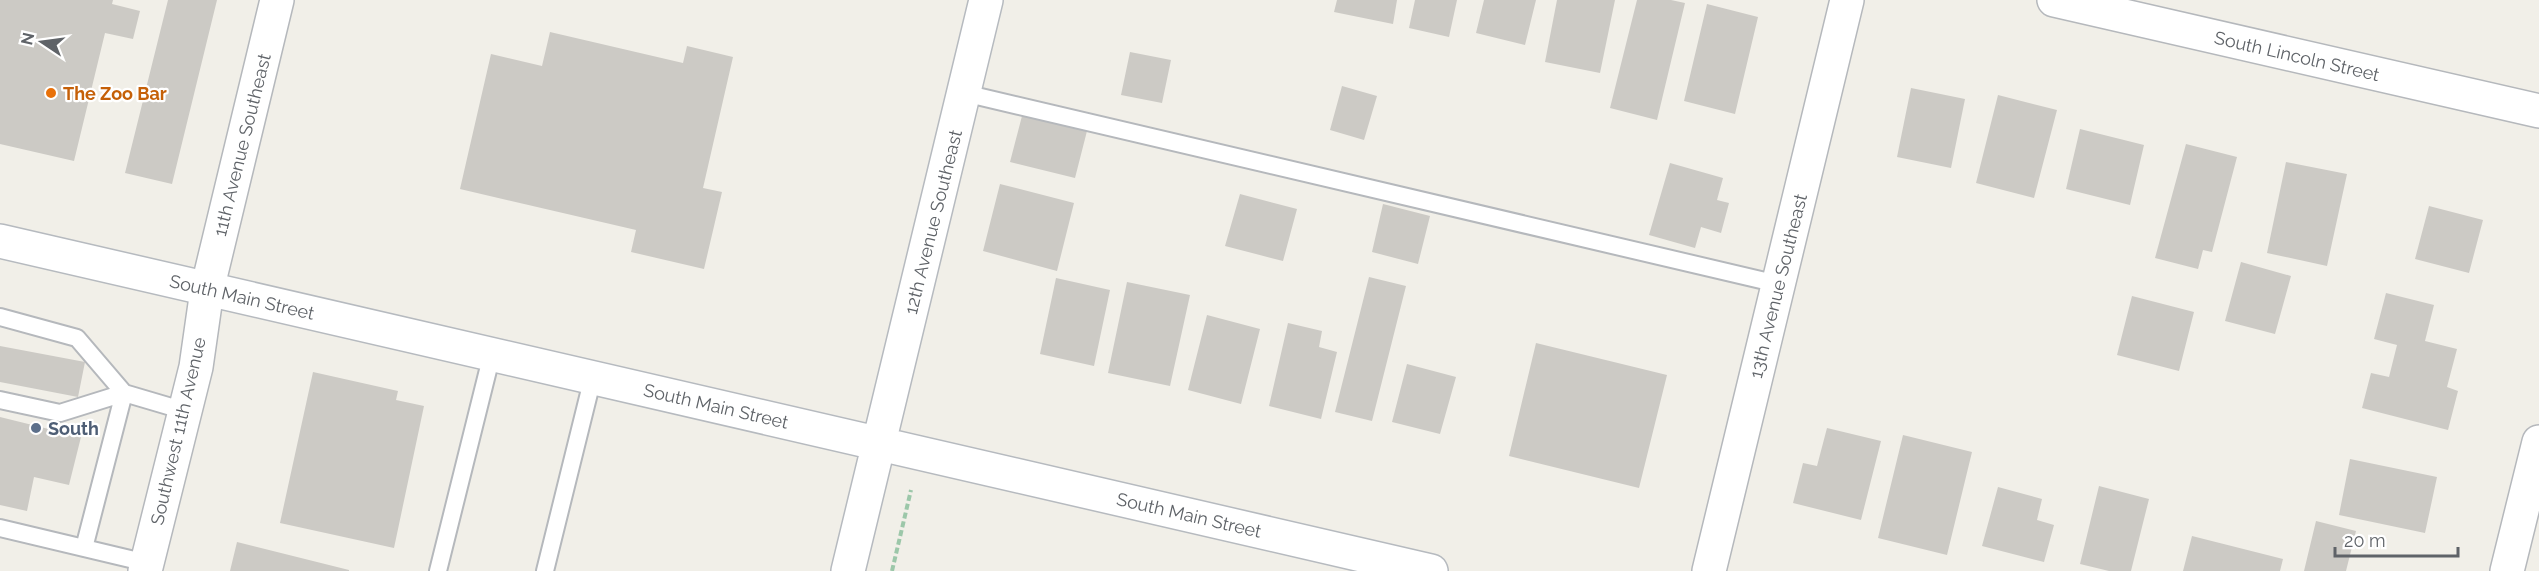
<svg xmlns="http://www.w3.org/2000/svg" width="2539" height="571" font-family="Raleway,sans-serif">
<rect width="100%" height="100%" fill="#f1efe8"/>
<path fill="#cccac5" d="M0,0H113L112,4L140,11L133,39L105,33L74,161L0,144Z
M168,0H217L172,184L125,173Z
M1337,0H1397L1393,24L1334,12Z
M1415,0H1457L1449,37L1409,28Z
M1484,0H1536L1525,45L1476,33Z
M1557,0H1615L1600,73L1545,62Z
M1637,0H1671L1685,3L1657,120L1610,108Z
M1707,4L1758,17L1735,114L1684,101Z
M550,32L683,63L687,46L733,57L703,188L722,192L704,269L631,252L636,230L460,189L491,54L542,66Z
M1130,52L1171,60L1162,103L1121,95Z
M1342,86L1377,96L1364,140L1330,130Z
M1911,88L1965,99L1951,168L1897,157Z
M1998,95L2057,110L2034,198L1976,183Z
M1022,116L1087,131L1075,178L1010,162Z
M2080,129L2144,145L2130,205L2066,189Z
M2186,144L2237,157L2212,252L2203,250L2198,269L2155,258Z
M2286,162L2347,174L2327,266L2267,253Z
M1670,163L1723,178L1717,200L1729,203L1721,233L1701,227L1695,248L1649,235Z
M1000,184L1074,203L1057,271L983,251Z
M1240,194L1297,209L1283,261L1225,246Z
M1383,204L1430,216L1418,264L1372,252Z
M2429,206L2483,220L2469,273L2415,259Z
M2241,262L2291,276L2275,334L2225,321Z
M1369,277L1406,286L1372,421L1335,412Z
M1056,278L1110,290L1094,366L1040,354Z
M1127,282L1190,295L1170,386L1108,373Z
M2386,293L2434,305L2425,341L2457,349L2447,387L2458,391L2448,430L2362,408L2371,373L2389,377L2397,345L2374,339Z
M2132,296L2194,312L2179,371L2117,355Z
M1207,315L1260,329L1241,404L1188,390Z
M1288,323L1322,331L1319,347L1337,352L1321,419L1269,406Z
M1536,343L1667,375L1639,488L1509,456Z
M0,346L85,362L78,397L0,382Z
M1407,364L1456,377L1440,434L1392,422Z
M313,372L398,391L396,400L424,406L394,548L280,523Z
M0,417L81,437L69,485L34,477L27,511L0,505Z
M1827,428L1881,441L1861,520L1793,503L1803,463L1817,466Z
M1903,435L1972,452L1947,555L1878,538Z
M2350,459L2437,477L2425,533L2339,515Z
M2099,486L2149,499L2131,571H2109L2080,564Z
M1998,487L2042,499L2037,520L2054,525L2044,562L1982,546Z
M2316,521L2356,531L2346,571H2304Z
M2192,536L2283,559L2280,571H2183Z
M237,542L349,570V571H230Z"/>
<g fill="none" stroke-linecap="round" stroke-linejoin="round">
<defs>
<path id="lane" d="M964,93L1778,284
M0,317L77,338L124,393L60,413L0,400
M0,528L147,563
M84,548L124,393L185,411
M438,571L492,354
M545,571L593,377"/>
<path id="street" d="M2054,0L2539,111
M145,571L196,367L207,290L277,0
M1709,571L1847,0
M2507,571L2539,442"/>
<path id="secondary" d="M0,241L1431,571
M848,571L986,0"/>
</defs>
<use href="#lane" stroke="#b5b8bc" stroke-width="20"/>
<use href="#street" stroke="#b5b8bc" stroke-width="36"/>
<use href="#secondary" stroke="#b6babf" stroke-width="36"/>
<path stroke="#9cc7a9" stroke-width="4" stroke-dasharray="6 3" stroke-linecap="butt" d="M892,571L911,490"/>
<use href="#lane" stroke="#fff" stroke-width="16"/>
<use href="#street" stroke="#fff" stroke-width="33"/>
<use href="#secondary" stroke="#fff" stroke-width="33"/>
</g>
<circle fill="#e8710a" stroke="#fff" stroke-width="2" cx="51" cy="93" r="6"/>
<circle fill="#5c6f8a" stroke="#fff" stroke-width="2" cx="36" cy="428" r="6"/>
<g text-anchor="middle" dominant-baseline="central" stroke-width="4.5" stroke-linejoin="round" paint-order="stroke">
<g font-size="18" fill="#5f6368" stroke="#fff">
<text transform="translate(2297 56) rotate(13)">South Lincoln Street</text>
<text transform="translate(242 145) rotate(-76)">11th Avenue Southeast</text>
<text transform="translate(933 222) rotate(-76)">12th Avenue Southeast</text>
<text transform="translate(1778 286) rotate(-76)">13th Avenue Southeast</text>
<text transform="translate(242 297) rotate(13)">South Main Street</text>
<text transform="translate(716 406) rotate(13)">South Main Street</text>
<text transform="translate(178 431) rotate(-77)">Southwest 11th Avenue</text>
<text transform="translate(1189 515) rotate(13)">South Main Street</text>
</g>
<g font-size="18" font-weight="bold" fill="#c56008" stroke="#fff" text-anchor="start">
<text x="63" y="93">The Zoo Bar</text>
</g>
<g font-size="18" font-weight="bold" fill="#4e5e75" stroke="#fff" text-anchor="start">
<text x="48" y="428">South</text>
</g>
</g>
<g transform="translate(42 42) rotate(283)" stroke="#ffffff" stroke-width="4.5" paint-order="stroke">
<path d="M0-4.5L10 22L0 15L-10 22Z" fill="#5f6368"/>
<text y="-9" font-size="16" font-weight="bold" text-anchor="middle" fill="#5f6368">N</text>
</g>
<path d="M2335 547v9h123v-9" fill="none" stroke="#5f6368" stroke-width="3"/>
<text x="2344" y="547" font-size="18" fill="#5f6368" stroke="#ffffff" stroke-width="4.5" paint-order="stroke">20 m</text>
</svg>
